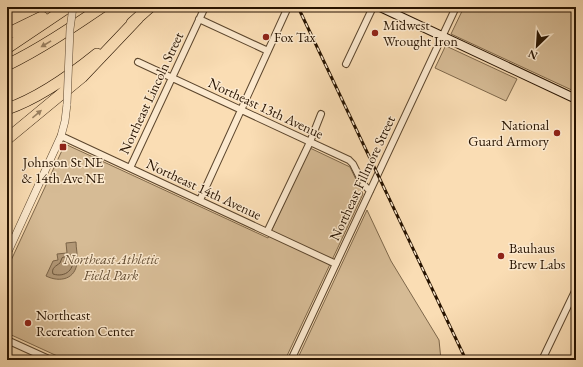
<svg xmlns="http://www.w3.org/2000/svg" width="583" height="367" font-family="'EB Garamond',serif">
<rect width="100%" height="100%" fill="#faddb4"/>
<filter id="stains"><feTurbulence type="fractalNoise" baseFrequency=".005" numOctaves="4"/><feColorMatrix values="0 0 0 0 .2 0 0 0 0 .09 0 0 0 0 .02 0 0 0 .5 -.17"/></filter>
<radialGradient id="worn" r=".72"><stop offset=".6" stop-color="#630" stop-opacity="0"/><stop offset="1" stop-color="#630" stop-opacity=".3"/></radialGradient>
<path fill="#d6bb95" stroke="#7e674a" d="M464,7H576V92L451,34Z
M446,46L517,79L506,101L435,68L445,47Z
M65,144L268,238L310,148L350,167L363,194L285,360H66L7,333V269Z
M367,210L391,261L439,340L441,360H297Z"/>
<path fill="#b29877" stroke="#7a6347" d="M76,242C76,248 78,256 77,262C76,279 60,283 46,276L53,261L58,260L57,254L67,253L66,243Z"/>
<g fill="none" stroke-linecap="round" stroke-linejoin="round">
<path stroke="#6c563c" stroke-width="1" d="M71,255L73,256C75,269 66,278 53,274C51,268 56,266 60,263L62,258Z"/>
<defs>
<path id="minor" d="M199,19L268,51
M138,62L349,160L353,164L363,184L370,191
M346,64L373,7
M61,136L336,264
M130,168L205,7
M200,200L288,7
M267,232L310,142L321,114
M7,340L51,360
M291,360L456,7
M542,360L576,289"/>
<path id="tertiary" d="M7,254L61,136L65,121L67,104"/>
<path id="secondary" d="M380,7L576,99"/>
<path id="motorway" d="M132,23L150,7
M7,34L42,17
M7,48L68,7
M7,65C40,49 71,28 102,7
M7,109C39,98 71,75 97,54
M7,139L82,77L138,18"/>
</defs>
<use href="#minor" stroke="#5c462d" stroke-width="8"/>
<use href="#tertiary" stroke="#5c462d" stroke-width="8"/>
<use href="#secondary" stroke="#271300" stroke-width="10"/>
<use href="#motorway" stroke="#271300" stroke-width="12"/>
<use href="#minor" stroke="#fce9ce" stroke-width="6"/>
<use href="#tertiary" stroke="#fce9ce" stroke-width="7"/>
<use href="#secondary" stroke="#fce9ce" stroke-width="8"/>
<use href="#motorway" stroke="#faddb4" stroke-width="11"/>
<defs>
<path id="rail" d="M298,7L466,360"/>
</defs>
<use href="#rail" stroke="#271300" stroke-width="3"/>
<use href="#rail" stroke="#fce9ce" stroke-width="1.5" stroke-dasharray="4.5" stroke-linecap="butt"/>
<defs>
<path id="tertiary-bridge" d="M67,104L70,29L73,7"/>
</defs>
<use href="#tertiary-bridge" stroke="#5c462d" stroke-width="8" stroke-linecap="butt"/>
<use href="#tertiary-bridge" stroke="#fce9ce" stroke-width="7"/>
</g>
<defs><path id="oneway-solid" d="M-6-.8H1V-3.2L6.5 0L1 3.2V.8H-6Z"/></defs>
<g fill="#9b8263">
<use href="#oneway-solid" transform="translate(46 44) rotate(149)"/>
<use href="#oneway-solid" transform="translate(37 114) rotate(-40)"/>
</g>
<g fill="#8f2418" stroke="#fce9ce" stroke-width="1.5">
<circle cx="375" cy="33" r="4"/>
<circle cx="266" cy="37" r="4"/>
<circle cx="557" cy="133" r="4"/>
<rect x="59" y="143" width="8" height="8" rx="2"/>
<circle cx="501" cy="256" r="4"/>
<circle cx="28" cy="323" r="4"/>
</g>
<g text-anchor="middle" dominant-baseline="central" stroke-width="3" stroke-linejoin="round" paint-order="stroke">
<g font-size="14" fill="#271300" stroke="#fce9ce" text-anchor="start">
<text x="383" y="25">Midwest<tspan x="383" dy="16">Wrought Iron</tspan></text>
<text x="274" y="37">Fox Tax</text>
<text x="549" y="125" text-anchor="end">National<tspan x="549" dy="16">Guard Armory</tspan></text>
<text x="63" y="162" text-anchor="middle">Johnson St NE<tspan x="63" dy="16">&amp; 14th Ave NE</tspan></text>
<text x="509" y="248">Bauhaus<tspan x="509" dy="16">Brew Labs</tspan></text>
<text x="36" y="315">Northeast<tspan x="36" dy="16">Recreation Center</tspan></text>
</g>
<g font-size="14" fill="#271300" stroke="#fce9ce">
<text transform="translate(151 93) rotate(-65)">Northeast Lincoln Street</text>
<text transform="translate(266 108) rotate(25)">Northeast 13th Avenue</text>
<text transform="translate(362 178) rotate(-65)">Northeast Fillmore Street</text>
<text transform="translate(204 189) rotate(25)">Northeast 14th Avenue</text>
</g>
<g font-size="14" font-style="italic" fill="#644e34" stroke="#fce9ce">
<text x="111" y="259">Northeast Athletic<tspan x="111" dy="16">Field Park</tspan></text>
</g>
</g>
<rect width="583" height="367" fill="none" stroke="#faddb4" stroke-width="24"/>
<rect x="8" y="8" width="567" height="351" fill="none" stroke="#271300" stroke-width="2"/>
<rect x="12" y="12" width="559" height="343" fill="none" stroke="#271300"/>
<g transform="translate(537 46) rotate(205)" stroke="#fce9ce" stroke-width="3" paint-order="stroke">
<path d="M0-3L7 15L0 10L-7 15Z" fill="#271300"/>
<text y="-6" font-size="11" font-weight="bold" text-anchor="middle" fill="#271300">N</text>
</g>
<rect width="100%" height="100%" filter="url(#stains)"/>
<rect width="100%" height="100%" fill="url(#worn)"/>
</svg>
